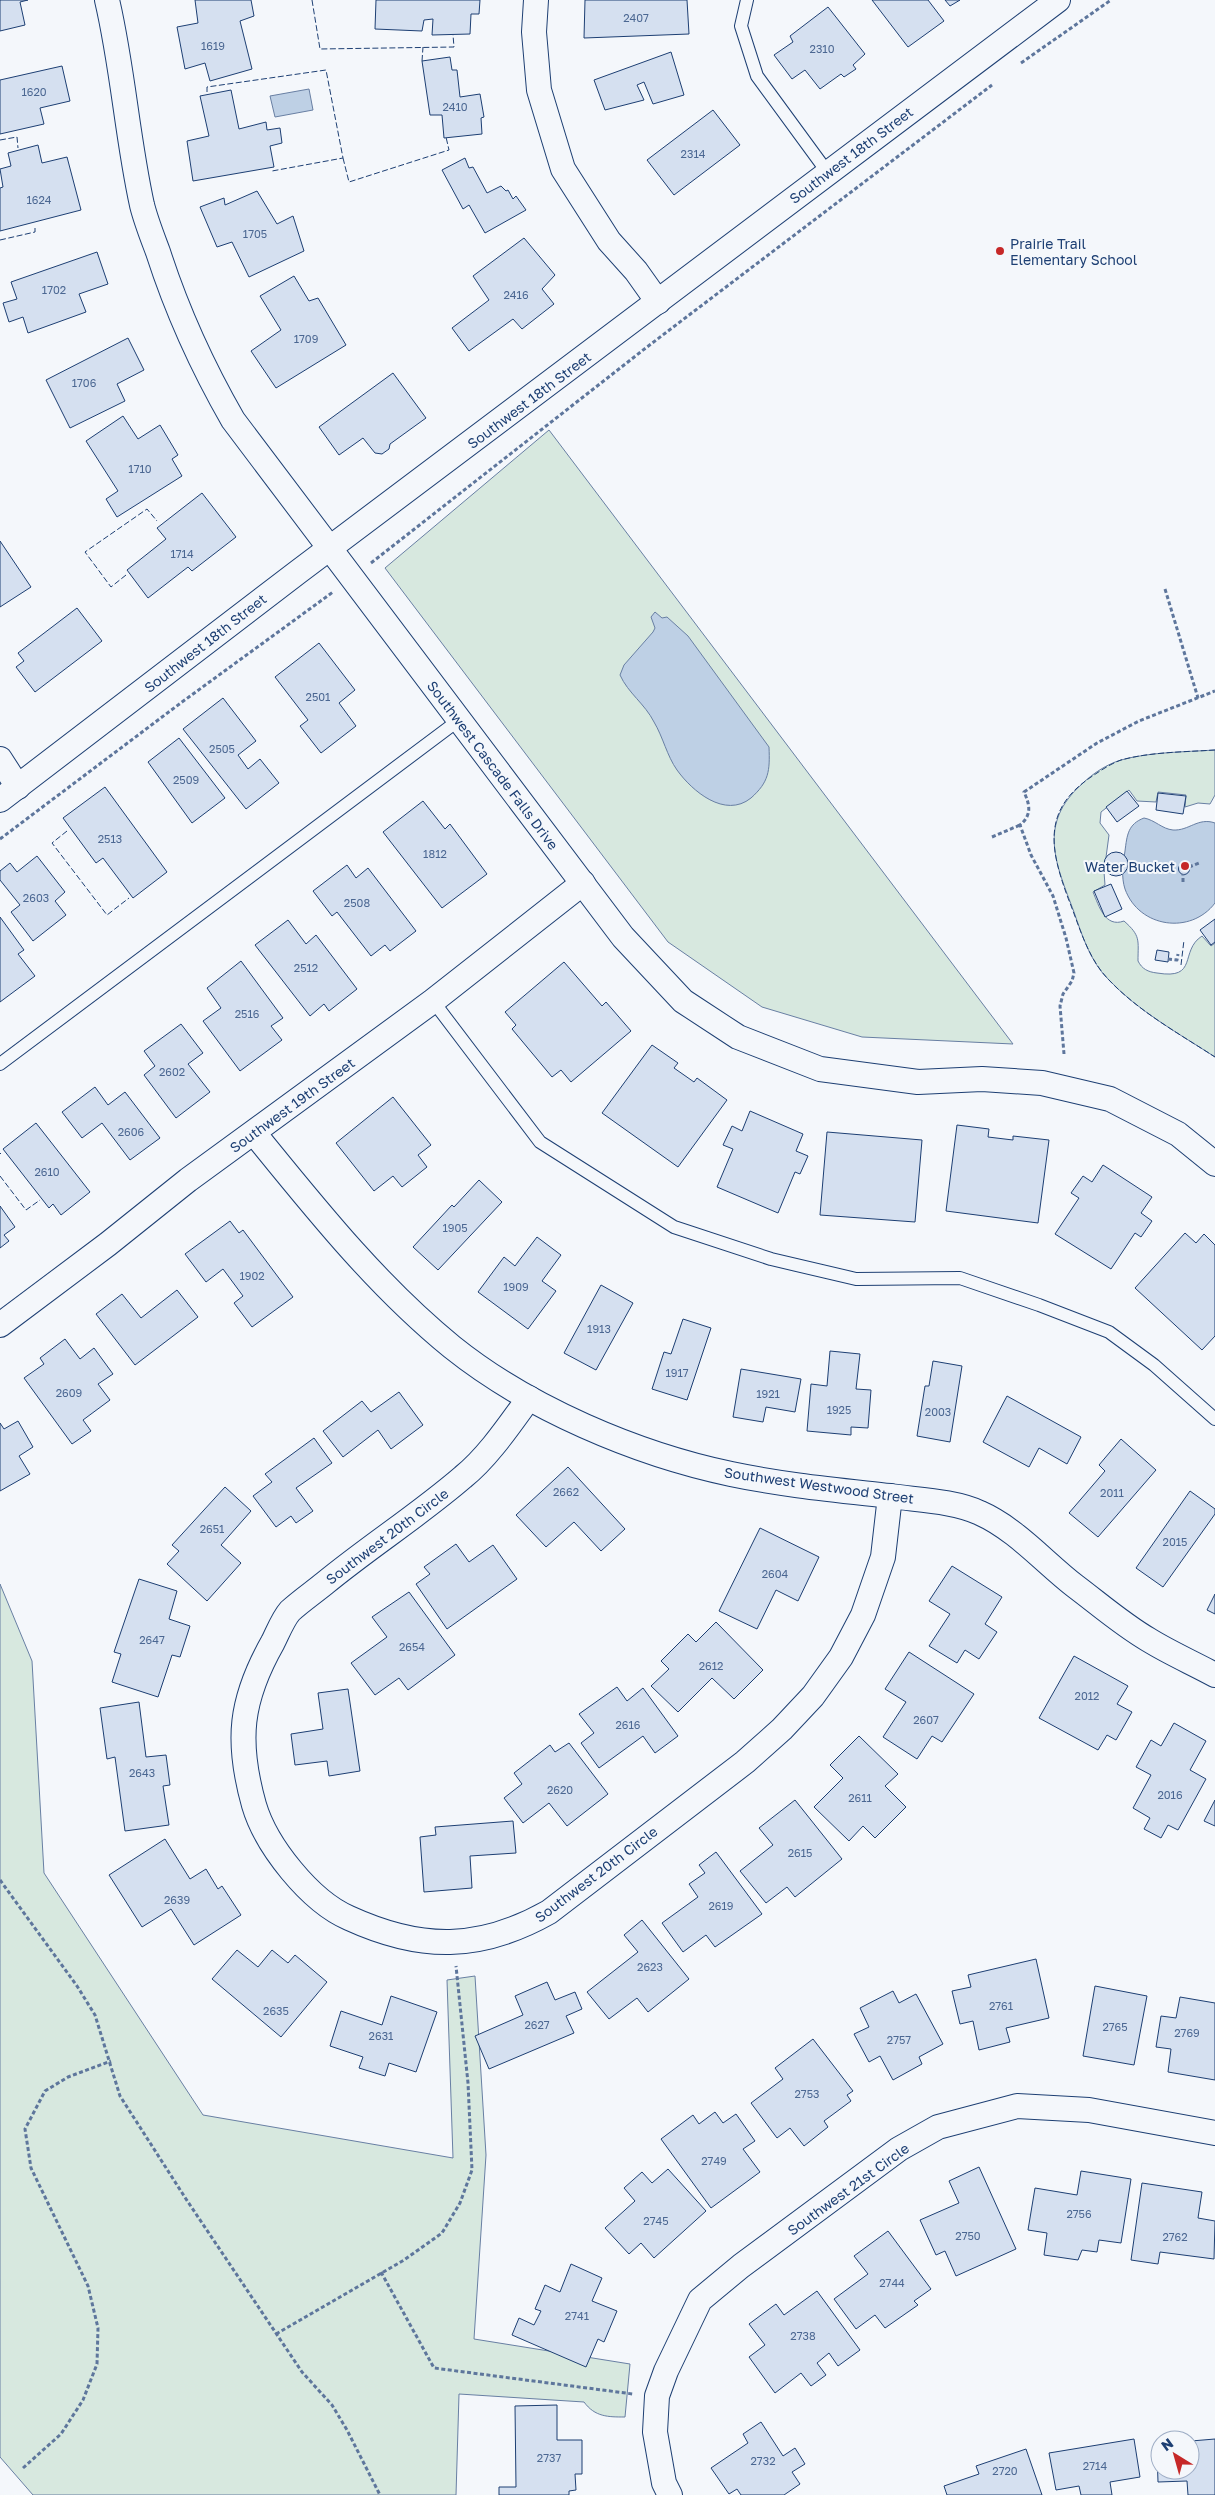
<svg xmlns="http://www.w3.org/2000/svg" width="1215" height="2495" font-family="'Golos Text',sans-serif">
<rect width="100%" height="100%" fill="#f4f7fb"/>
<!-- green -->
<g fill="#d7e8df" stroke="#687fa3">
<path d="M549 430 1013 1044 862 1037 762 1007 668 942 385 568Z"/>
<path d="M1215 750V795L1210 804 1198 803 1185 807 1186 795 1158 792 1156 802 1137 801 1129 790 1101 812 1100 823 1109 835 1104 872 1105 885 1093 892C1099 906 1105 928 1124 921 1141 936 1138 940 1138 961 1142 969 1148 972 1157 973 1199 980 1179 951 1202 936L1211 946 1215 943V1057C1178 1033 1138 1011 1108 979 1090 961 1082 935 1074 912 1056 864 1037 824 1082 784 1092 774 1107 764 1121 760 1150 752 1184 752 1215 750Z"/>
<path d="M0 1584 32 1661 44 1873 203 2115 453 2158 447 1980 475 1976 486 2155 474 2339 630 2364 625 2417C608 2417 595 2417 584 2402L459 2394 456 2495H33L0 2457Z"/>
</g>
<!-- water -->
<g fill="#bed0e5" stroke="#687fa3">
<path d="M309 89 313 110 275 117 270 96Z"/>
<path d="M655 612 662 618 667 617 688 636 769 747C770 771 769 782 751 798 725 819 692 791 677 770 667 756 663 737 654 722 645 704 628 693 620 675L624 665 653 632 655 628 651 617Z"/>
<path d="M1144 818C1155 820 1162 829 1173 830 1189 831 1198 817 1215 823V903C1191 935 1139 928 1125 889 1121 877 1123 864 1125 851 1127 835 1128 824 1144 818Z"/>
</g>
<!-- building -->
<g fill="#d5e0f0" stroke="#1d3f73">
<path d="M0 0H28L20 2 25 25 0 31Z"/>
<path d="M195 0H251L254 16 240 21 252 69 210 81 205 63 185 69 177 27 198 23Z"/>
<path d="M376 0H480L479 14H471L470 34 432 35 433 19 424 20 422 31 375 29Z"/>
<path d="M585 0H687L689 34 584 38Z"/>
<path d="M872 0H928L944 21 908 47Z"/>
<path d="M945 0H960L950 6Z"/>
<path d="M828 7 865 54 853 65 856 69 844 77 841 74 820 89 805 70 792 79 774 55 793 42 790 36Z"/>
<path d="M671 52 684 95 653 104 644 82 637 85 644 100 605 110 594 80Z"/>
<path d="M450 57 452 70H457L460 97 480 94 484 117 481 118 482 134 444 138 442 115H430L422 61Z"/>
<path d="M62 66 70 101 40 108 44 124 0 134V80Z"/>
<path d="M231 90 239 129 266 122 267 130 280 128 282 143 270 146 274 167 193 181 187 141 209 136 200 96Z"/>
<path d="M713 110 740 145 674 195 647 160Z"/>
<path d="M38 145 42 163 67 157 81 210 0 231V188L3 187 0 169 11 166 8 153Z"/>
<path d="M465 158 469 168 473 167 487 193 501 186 506 191 508 190 513 199 516 196 526 210 485 233 469 205 463 209 442 170Z"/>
<path d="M257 191 277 224 293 216 304 251 249 277 232 242 217 247 200 207 224 198 225 205Z"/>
<path d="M524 238 555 275 542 289 554 304 522 329 513 319 469 351 452 328 489 300 473 276Z"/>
<path d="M97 252 108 284 79 294 86 312 28 333 23 317 9 322 3 303 17 299 11 282Z"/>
<path d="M294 276 309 301 318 298 346 345 276 388 251 351 281 330 260 296Z"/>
<path d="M128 338 144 370 117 384 125 401 70 428 46 380Z"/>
<path d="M393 373 426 418 390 444 389 449 382 454 375 453 363 438 339 455 319 427Z"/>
<path d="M123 416 138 439 160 425 178 455 172 459 182 476 117 517 106 499 118 491 86 441Z"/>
<path d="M202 493 236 537 192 571 188 567 148 598 127 570 166 539 157 528Z"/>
<path d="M0 541 31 587 0 607Z"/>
<path d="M77 608 102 641 35 692 16 667 24 661 18 653Z"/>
<path d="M319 643 355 690 339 703 356 726 321 753 300 726 308 720 275 677Z"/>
<path d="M223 698 256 741 238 755 248 769 260 759 279 783 246 809 183 729Z"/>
<path d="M179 738 225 798 192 823 148 762Z"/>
<path d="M105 787 167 872 133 898 103 858 96 863 63 818Z"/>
<path d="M1127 791 1139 806 1117 822 1106 807Z"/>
<path d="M1158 793 1186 796 1183 814 1156 810Z"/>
<path d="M423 801 445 829 450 824 487 874 442 908 383 832Z"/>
<circle cx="1116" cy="864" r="12"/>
<path d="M37 856 65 892 55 901 66 915 33 941 11 912 20 905 0 880V871L10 863 17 872Z"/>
<circle cx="1184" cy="869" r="5.5"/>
<path d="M347 865 356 878 368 868 416 931 390 951 385 945 371 956 337 912 332 916 313 891Z"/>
<path d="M1111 884 1122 909 1105 917 1094 891Z"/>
<path d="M0 917 24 950 18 954 35 976 0 1002Z"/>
<path d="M1215 919V942L1211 945 1200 930Z"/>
<path d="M288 920 306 944 316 935 357 989 329 1011 324 1004 310 1016 255 945Z"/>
<path d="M1157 950 1169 952 1168 962 1155 960Z"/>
<path d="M241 961 283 1018 271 1026 282 1040 240 1071 203 1021 221 1008 207 988Z"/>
<path d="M564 962 602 1006 606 1002 631 1031 571 1082 561 1070 552 1077 512 1029 516 1025 505 1012Z"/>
<path d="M181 1024 203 1053 188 1064 210 1092 176 1118 144 1075 155 1066 144 1051Z"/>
<path d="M652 1045 678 1063 674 1068 694 1082 697 1078 727 1100 678 1167 602 1113Z"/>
<path d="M95 1087 108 1105 125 1092 160 1138 130 1160 102 1123 82 1138 62 1112Z"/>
<path d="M393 1097 431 1145 418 1155 427 1167 402 1187 393 1176 374 1191 336 1143Z"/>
<path d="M750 1111 803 1134 796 1151 808 1156 800 1174 795 1172 778 1213 717 1187 733 1149 723 1145 732 1126 742 1131Z"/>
<path d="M36 1123 90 1192 61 1215 53 1204 49 1208 3 1149Z"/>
<path d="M957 1125 989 1129 988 1137 1013 1140V1136L1049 1140 1038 1223 946 1211Z"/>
<path d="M827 1132 922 1140 915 1222 820 1215Z"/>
<path d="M1103 1165 1152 1197 1141 1213 1152 1221 1141 1237 1135 1233 1111 1269 1055 1234 1079 1198 1071 1193 1083 1176 1092 1182Z"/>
<path d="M479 1180 502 1202 438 1270 413 1247 452 1205 454 1207Z"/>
<path d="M0 1206 15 1227 4 1235 9 1241 0 1248Z"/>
<path d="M230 1221 239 1233 243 1230 293 1297 252 1327 234 1303 243 1296 223 1269 206 1282 185 1254Z"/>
<path d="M1185 1233 1196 1243 1204 1234 1215 1245V1336L1202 1350 1135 1288Z"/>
<path d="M537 1237 561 1255 542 1281 556 1291 528 1329 478 1292 504 1257 515 1266Z"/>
<path d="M601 1285 633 1303 596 1370 564 1353Z"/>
<path d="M177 1290 198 1317 135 1365 96 1314 122 1294 141 1318Z"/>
<path d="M683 1319 711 1328 687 1400 652 1389 664 1352 671 1354Z"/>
<path d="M65 1339 80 1359 94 1348 113 1374 98 1384 110 1400 83 1420 91 1431 72 1444 24 1378 44 1364 40 1358Z"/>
<path d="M830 1351 860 1354 856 1389 871 1390 868 1428 851 1427V1435L807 1431 811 1384 827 1386Z"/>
<path d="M933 1361 962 1366 950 1442 917 1436 925 1386H929Z"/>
<path d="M741 1369 801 1379 795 1412 766 1407 763 1422 733 1417Z"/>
<path d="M399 1392 423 1425 391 1449 378 1430 343 1457 323 1431 362 1401 371 1412Z"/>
<path d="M1007 1396 1081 1437 1067 1464 1039 1448 1029 1467 983 1442Z"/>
<path d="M18 1421 33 1447 19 1456 30 1474 0 1491V1423L4 1429Z"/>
<path d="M314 1438 332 1463 296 1488 313 1511 296 1523 291 1516 276 1527 253 1496 272 1482 265 1474Z"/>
<path d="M1121 1439 1156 1470 1098 1537 1069 1513 1105 1471 1099 1465Z"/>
<path d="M568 1467 625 1529 601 1551 574 1522 546 1547 516 1515Z"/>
<path d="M225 1487 251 1511 221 1545 241 1563 207 1601 167 1564 179 1551 172 1545Z"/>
<path d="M1190 1491 1215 1509V1514L1163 1587 1136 1568Z"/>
<path d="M760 1528 819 1557 798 1601 776 1590 757 1629 719 1611Z"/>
<path d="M456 1544 469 1562 493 1545 517 1579 447 1629 416 1584 430 1574 424 1567Z"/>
<path d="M952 1566 1002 1597 985 1624 997 1632 979 1659 965 1650 957 1663 929 1646 950 1614 929 1601Z"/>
<path d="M139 1579 177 1591 169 1619 190 1626 180 1657 172 1655 158 1697 112 1682 121 1654 114 1652Z"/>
<path d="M409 1592 455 1655 408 1690 399 1678 375 1695 351 1663 387 1637 372 1617Z"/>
<path d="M1215 1594V1614L1207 1610Z"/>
<path d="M716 1622 763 1670 734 1699 712 1678 678 1712 651 1686 669 1669 661 1661 688 1634 696 1642Z"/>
<path d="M909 1652 974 1694 942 1742 932 1736 917 1759 883 1737 906 1702 885 1689Z"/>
<path d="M1074 1656 1128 1686 1117 1704 1132 1712 1116 1740 1107 1735 1098 1750 1039 1718Z"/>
<path d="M617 1687 627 1701 643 1688 678 1736 655 1753 643 1736 599 1768 581 1743 594 1733 579 1714Z"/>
<path d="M348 1689 360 1771 329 1776 327 1761 295 1765 291 1734 323 1729 318 1693Z"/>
<path d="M139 1702 146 1757 166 1755 170 1785 163 1786 169 1825 125 1831 115 1757 107 1759 100 1708Z"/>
<path d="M1174 1723 1206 1741 1190 1770 1206 1779 1178 1830 1168 1825 1161 1838 1144 1829 1150 1818 1133 1808 1151 1775 1136 1767 1151 1740 1161 1746Z"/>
<path d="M859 1736 898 1774 885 1786 906 1807 875 1838 863 1826 849 1841 814 1807 843 1778 830 1765Z"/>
<path d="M569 1743 608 1794 567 1826 549 1803 523 1823 504 1798 522 1784 514 1773 550 1745 555 1752Z"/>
<path d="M795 1800 842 1859 795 1897 787 1887 766 1903 740 1871 773 1845 759 1828Z"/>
<path d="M1215 1800V1826L1204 1821Z"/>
<path d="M513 1821 516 1853 470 1856 472 1888 424 1892 420 1837 436 1835 435 1827Z"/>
<path d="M165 1839 190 1879 206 1869 218 1889 222 1886 241 1915 194 1945 171 1909 142 1927 109 1875Z"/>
<path d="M716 1852 762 1914 715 1947 706 1935 683 1952 662 1923 698 1897 689 1884 705 1873 699 1865Z"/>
<path d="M642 1920 689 1979 648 2012 637 1998 609 2019 587 1992 638 1952 624 1935Z"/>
<path d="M237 1950 258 1967 272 1950 288 1963 295 1955 327 1982 281 2037 212 1979Z"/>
<path d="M1036 1959 1049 2018 1006 2028 1010 2042 979 2050 973 2021 960 2024 952 1991 971 1987 968 1975Z"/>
<path d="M547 1982 555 2000 575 1992 582 2009 566 2016 574 2033 489 2069 475 2036 523 2015 515 1996Z"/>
<path d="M1095 1986 1147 1996 1134 2065 1083 2056Z"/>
<path d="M893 1991 899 2003 916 1994 943 2044 919 2057 922 2064 893 2080 880 2056 869 2062 854 2034 869 2027 860 2008Z"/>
<path d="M391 1996 437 2012 416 2072 389 2063 385 2076 359 2068 363 2057 330 2046 341 2011 382 2025Z"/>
<path d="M1180 1997 1215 2003V2080L1168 2072 1171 2049 1156 2047 1161 2016 1176 2018Z"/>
<path d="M813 2039 853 2091 847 2095 851 2101 824 2121 828 2127 804 2146 790 2128 777 2138 751 2103 783 2079 775 2068Z"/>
<path d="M715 2112 723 2123 736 2114 755 2141 743 2149 760 2172 711 2208 661 2139 693 2115 699 2124Z"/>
<path d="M979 2167 1016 2249 956 2276 945 2251 936 2255 920 2220 959 2203 949 2181Z"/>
<path d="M668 2169 706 2211 654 2258 641 2243 629 2254 605 2228 635 2201 624 2188 642 2172 652 2183Z"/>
<path d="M1081 2171 1131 2179 1121 2243 1099 2240 1097 2252 1082 2250 1078 2260 1044 2255 1047 2233 1028 2230 1035 2188 1077 2195Z"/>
<path d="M1142 2183 1202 2192 1198 2218 1215 2221 1214 2259 1160 2252 1158 2264 1131 2260Z"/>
<path d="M888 2231 931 2289 914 2301 918 2305 885 2328 875 2315 856 2329 834 2299 868 2274 854 2256Z"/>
<path d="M571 2264 602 2278 592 2301 617 2311 604 2342 598 2339 586 2367 512 2335 519 2318 534 2325 541 2311 535 2309 545 2285 560 2292Z"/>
<path d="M817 2291 860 2350 838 2366 829 2353 817 2363 826 2375 811 2386 801 2373 775 2393 749 2357 765 2345 749 2324 776 2304 784 2315Z"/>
<path d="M557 2405V2440H582V2474H575L576 2490 569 2491V2495H499V2487H516L515 2406Z"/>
<path d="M761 2422 783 2456 795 2448 805 2464 792 2472 800 2484 784 2495H741L737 2489 729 2494 711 2468 748 2443 743 2434Z"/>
<path d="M1134 2439 1140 2477 1110 2482 1112 2495H1081L1079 2486 1056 2490 1049 2453Z"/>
<path d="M1215 2439V2495H1188L1187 2481 1158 2482 1157 2451H1160V2470H1190L1191 2441Z"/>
<path d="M1026 2449 1042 2495H947L944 2486 979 2474 976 2466Z"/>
</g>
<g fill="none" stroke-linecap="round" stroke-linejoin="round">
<defs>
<g id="lane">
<path d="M747 0 741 26 757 76 828 173"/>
<path d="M433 1001 540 1142 674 1227 771 1259 856 1279 960 1278 1039 1305 1109 1332 1154 1365 1215 1419"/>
<path d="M0 1064 459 720"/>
</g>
<g id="street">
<path d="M107 0C123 68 127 137 142 205 146 221 152 236 158 252 177 311 202 366 233 420L623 937 683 1001 738 1037 820 1069 918 1082 982 1079 1042 1083 1110 1099 1178 1134 1215 1164"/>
<path d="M536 0 534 32 539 90 563 169 609 241 636 271 658 302"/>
<path d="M0 759 18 787"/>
<path d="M0 800 298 572 1058 0"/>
<path d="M254 1133C315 1208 376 1285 452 1347 528 1408 636 1454 731 1474 783 1485 837 1490 890 1496 918 1500 955 1501 980 1513 1016 1529 1044 1562 1075 1586 1099 1604 1123 1625 1149 1640 1170 1653 1193 1663 1215 1675"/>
<path d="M0 1325 108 1244 188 1180 433 1001 583 883"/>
<path d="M529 1398C510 1424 488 1457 463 1477 419 1515 370 1546 325 1583 314 1592 301 1601 290 1611 283 1619 278 1632 273 1642 240 1700 236 1741 254 1805 266 1846 310 1901 349 1918 421 1951 480 1951 549 1912L745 1762 782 1729 813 1696 841 1657 863 1615 883 1557 890 1496"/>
<path d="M670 2495 664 2483 655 2432 657 2396 666 2371 700 2300 741 2266 899 2149 938 2127 1017 2106 1089 2110 1215 2133"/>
</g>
</defs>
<!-- lane casing -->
<use href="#lane" stroke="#1d3f73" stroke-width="14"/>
<!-- street casing -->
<use href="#street" stroke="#1d3f73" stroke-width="26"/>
<!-- path -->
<g stroke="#5e769c" stroke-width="3" stroke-dasharray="4 2.5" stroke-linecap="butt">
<path d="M1021 63 1111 0"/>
<path d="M371 563 647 347 992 85"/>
<path d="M1165 589 1198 698"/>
<path d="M992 837 1020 825"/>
<path d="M0 839 182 702 333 592"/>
<path d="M1189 867 1199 863"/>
<path d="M1183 882V874"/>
<path d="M1168 959 1177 960 1178 954"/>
<path d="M1064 1054 1060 1006 1063 994 1072 981 1074 973 1066 938 1053 896 1031 855 1020 825C1032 815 1030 805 1024 792L1097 743 1139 721 1215 691"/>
<path d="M0 1880 77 1986 95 2015 120 2096 186 2199 302 2372 332 2405 347 2430 380 2495"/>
<path d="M381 2272 434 2368 633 2394"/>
<path d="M276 2334 404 2260 442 2233 460 2203 472 2170 468 2083 456 1966"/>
<path d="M23 2468 61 2434 83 2400 97 2364 98 2328 88 2286 31 2168 25 2129 45 2091 68 2077 111 2061"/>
</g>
<!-- lane -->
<use href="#lane" stroke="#f4f7fb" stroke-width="12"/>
<!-- street -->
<use href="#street" stroke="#f4f7fb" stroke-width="24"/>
<!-- fence -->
<g stroke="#1d3f73" stroke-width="1" stroke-dasharray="6 2.5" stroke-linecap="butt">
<path d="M312 0 320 49 454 47 453 35"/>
<path d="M422 61 423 47"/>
<path d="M207 92V87L326 70 343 158 272 171"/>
<path d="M0 140 17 137 18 148"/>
<path d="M343 158 349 182 449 150 446 137"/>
<path d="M0 240 35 232V228"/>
<path d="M126 575 111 587 85 552 147 509 157 521"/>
<path d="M1215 750C1184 752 1150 752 1121 760 1110 764 1100 771 1091 777 1042 810 1050 849 1068 898 1079 925 1087 957 1108 979 1138 1011 1178 1033 1215 1057"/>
<path d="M67 831 52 843 107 915 129 898"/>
<path d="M1181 965 1184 940"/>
<path d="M0 1154 1 1153"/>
<path d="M0 1176 26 1210 40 1200"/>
</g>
</g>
<!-- markers -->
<g fill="#c62828" stroke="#f4f7fb" stroke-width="2">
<circle cx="1000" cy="251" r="5"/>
<circle cx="1185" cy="866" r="5"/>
</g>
<g text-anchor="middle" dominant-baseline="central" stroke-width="4" stroke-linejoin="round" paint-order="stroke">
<!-- number labels -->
<g font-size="11" fill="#4b6792">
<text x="636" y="17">2407</text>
<text x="213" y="45">1619</text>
<text x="822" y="48">2310</text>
<text x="34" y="91">1620</text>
<text x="455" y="106">2410</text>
<text x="693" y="153">2314</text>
<text x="39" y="199">1624</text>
<text x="255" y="233">1705</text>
<text x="54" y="289">1702</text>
<text x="516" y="294">2416</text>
<text x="306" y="338">1709</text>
<text x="84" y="382">1706</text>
<text x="140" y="468">1710</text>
<text x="182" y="553">1714</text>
<text x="318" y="696">2501</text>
<text x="222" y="748">2505</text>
<text x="186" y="779">2509</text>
<text x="110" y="838">2513</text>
<text x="435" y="853">1812</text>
<text x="36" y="897">2603</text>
<text x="357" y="902">2508</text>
<text x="306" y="967">2512</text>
<text x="247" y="1013">2516</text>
<text x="172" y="1071">2602</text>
<text x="131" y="1131">2606</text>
<text x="47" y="1171">2610</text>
<text x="455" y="1227">1905</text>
<text x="252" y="1275">1902</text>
<text x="516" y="1286">1909</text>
<text x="599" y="1328">1913</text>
<text x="677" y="1372">1917</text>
<text x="69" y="1392">2609</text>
<text x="768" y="1393">1921</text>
<text x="839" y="1409">1925</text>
<text x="938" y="1411">2003</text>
<text x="566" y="1491">2662</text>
<text x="1112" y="1492">2011</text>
<text x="212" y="1528">2651</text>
<text x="1175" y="1541">2015</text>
<text x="775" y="1573">2604</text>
<text x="152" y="1639">2647</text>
<text x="412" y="1646">2654</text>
<text x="711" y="1665">2612</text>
<text x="1087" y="1695">2012</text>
<text x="926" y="1719">2607</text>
<text x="628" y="1724">2616</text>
<text x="142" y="1772">2643</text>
<text x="560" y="1789">2620</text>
<text x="1170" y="1794">2016</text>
<text x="860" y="1797">2611</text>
<text x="800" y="1852">2615</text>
<text x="177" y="1899">2639</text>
<text x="721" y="1905">2619</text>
<text x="650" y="1966">2623</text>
<text x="1001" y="2005">2761</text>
<text x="276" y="2010">2635</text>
<text x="537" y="2024">2627</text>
<text x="1115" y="2026">2765</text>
<text x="1187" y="2032">2769</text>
<text x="381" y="2035">2631</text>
<text x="899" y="2039">2757</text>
<text x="807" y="2093">2753</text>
<text x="714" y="2160">2749</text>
<text x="1079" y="2213">2756</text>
<text x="656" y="2220">2745</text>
<text x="968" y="2235">2750</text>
<text x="1175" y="2236">2762</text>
<text x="892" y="2282">2744</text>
<text x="577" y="2315">2741</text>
<text x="803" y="2335">2738</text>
<text x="549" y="2457">2737</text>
<text x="763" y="2460">2732</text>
<text x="1095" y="2465">2714</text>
<text x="1005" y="2470">2720</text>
</g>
<!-- street labels -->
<g font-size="14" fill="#1d3f73" stroke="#f4f7fb">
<text transform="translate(851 155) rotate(-37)">Southwest 18th Street</text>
<text transform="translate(529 400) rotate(-37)">Southwest 18th Street</text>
<text transform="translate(205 643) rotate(-38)">Southwest 18th Street</text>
<text transform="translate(493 765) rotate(53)">Southwest Cascade Falls Drive</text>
<text transform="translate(292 1105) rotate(-36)">Southwest 19th Street</text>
<text transform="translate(819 1485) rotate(8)">Southwest Westwood Street</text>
<text transform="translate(387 1536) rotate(-37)">Southwest 20th Circle</text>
<text transform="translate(596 1874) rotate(-37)">Southwest 20th Circle</text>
<text transform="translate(848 2189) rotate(-36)">Southwest 21st Circle</text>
</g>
<!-- poi labels -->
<g font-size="14" fill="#1d3f73" stroke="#f4f7fb" text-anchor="start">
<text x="1010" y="243">Prairie Trail<tspan x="1010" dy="16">Elementary School</tspan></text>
<text x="1175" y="866" text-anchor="end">Water Bucket</text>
</g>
</g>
<!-- north arrow -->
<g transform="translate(1175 2455) rotate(323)"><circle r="24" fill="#f4f7fb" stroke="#9eadc5"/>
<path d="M0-4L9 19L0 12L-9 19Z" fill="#c62828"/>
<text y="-8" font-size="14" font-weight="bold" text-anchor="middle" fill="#1d3f73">N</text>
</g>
</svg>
